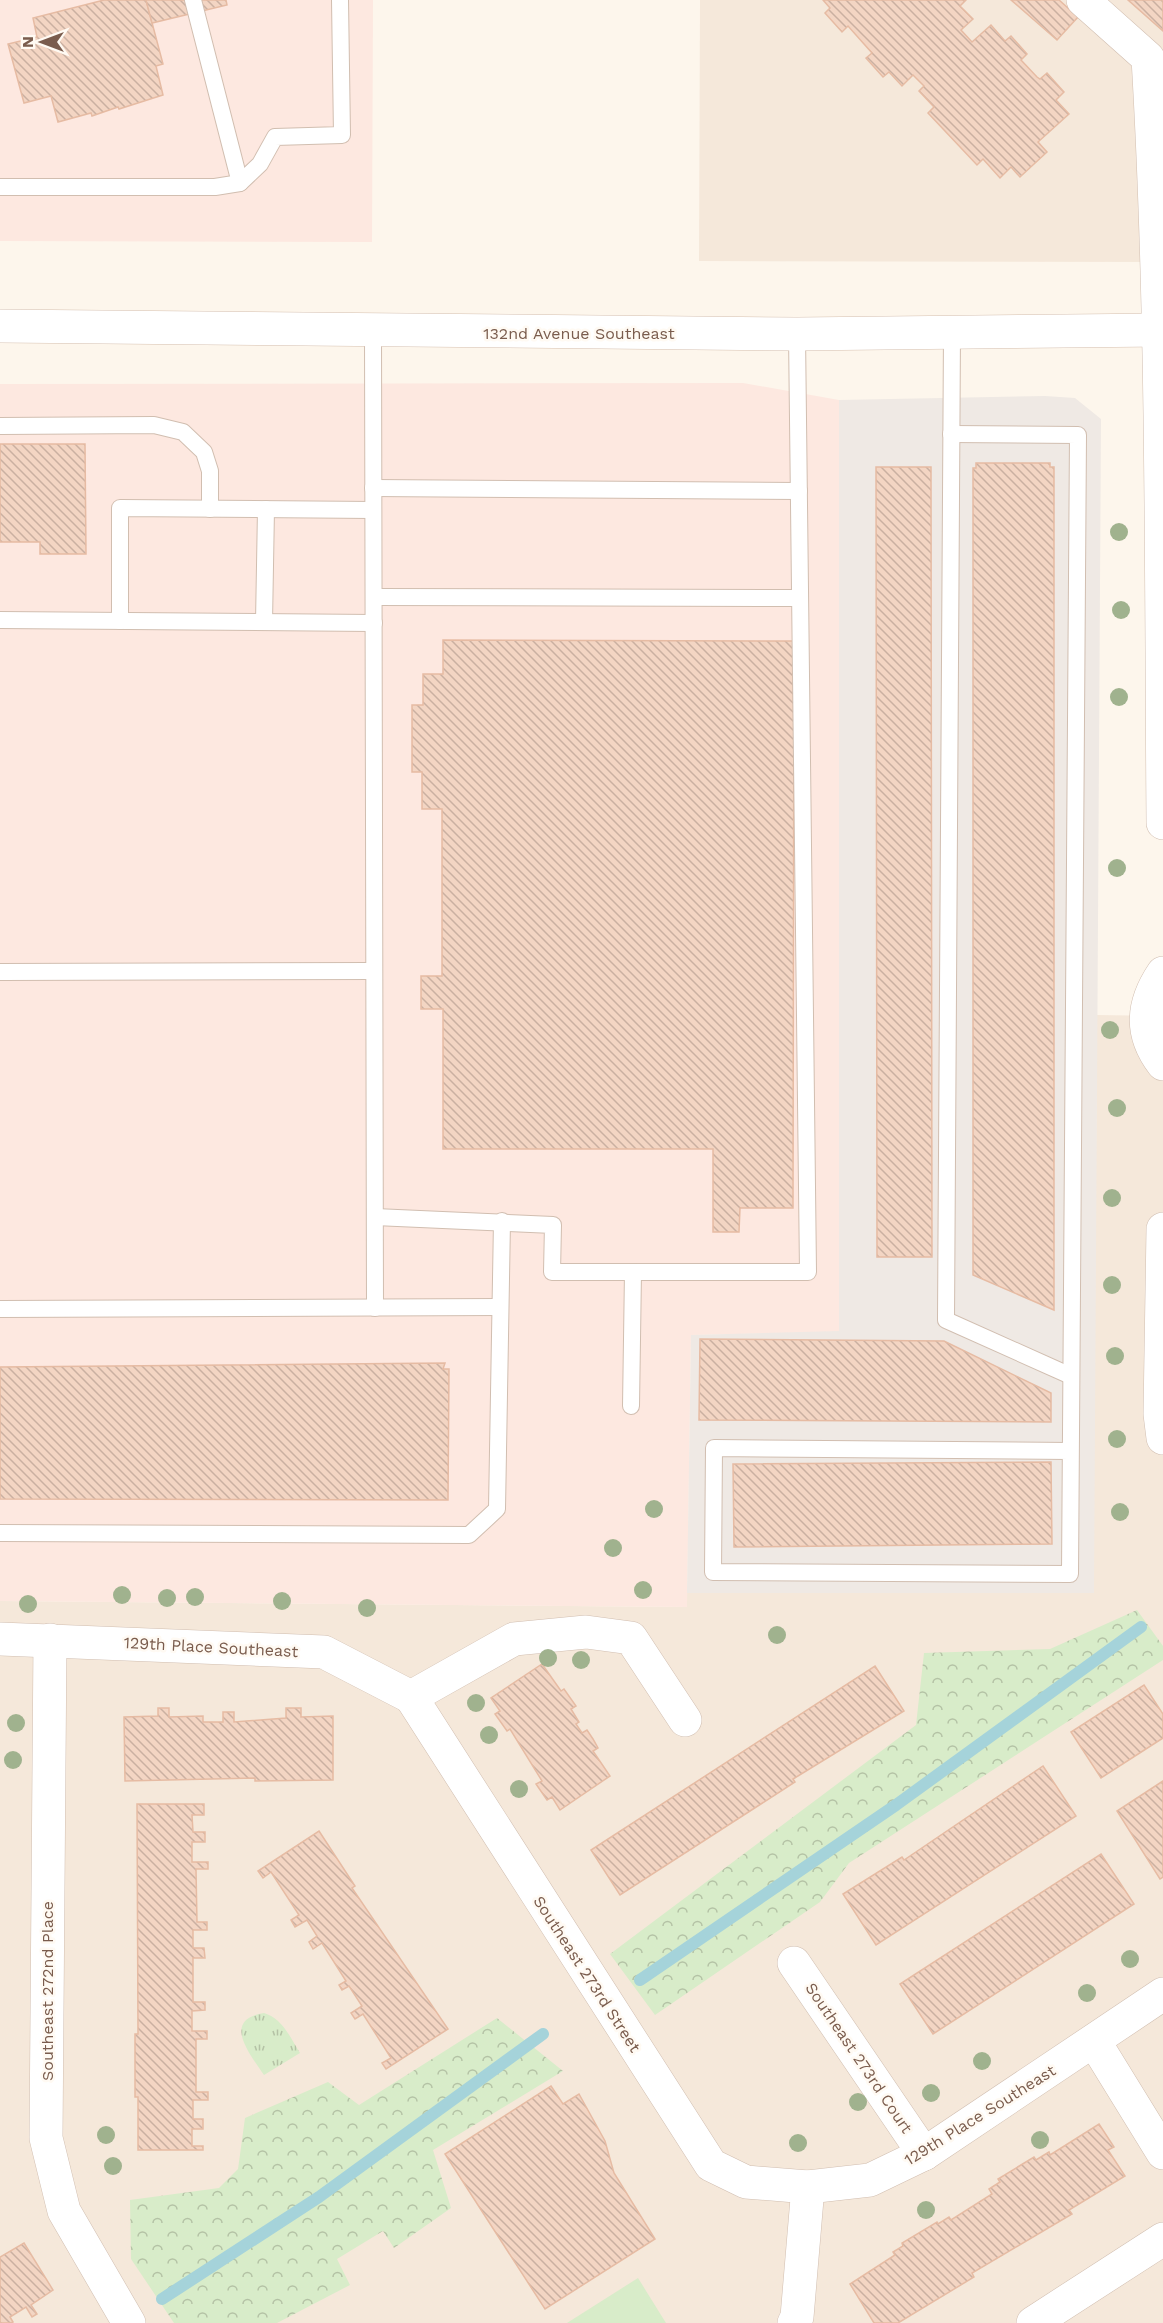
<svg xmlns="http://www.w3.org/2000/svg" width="1163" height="2323" font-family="'Work Sans',sans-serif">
<defs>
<pattern id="forest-crowns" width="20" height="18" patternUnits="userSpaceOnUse" patternTransform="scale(1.5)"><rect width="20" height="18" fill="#d8ecc9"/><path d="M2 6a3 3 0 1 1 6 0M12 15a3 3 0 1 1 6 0" fill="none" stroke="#b4c2a5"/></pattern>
<pattern id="park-tufts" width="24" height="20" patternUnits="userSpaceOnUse" patternTransform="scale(1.5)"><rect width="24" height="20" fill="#d8ecc9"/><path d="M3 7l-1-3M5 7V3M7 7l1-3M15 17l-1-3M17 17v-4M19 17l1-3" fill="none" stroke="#b4c2a5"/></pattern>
<pattern id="building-back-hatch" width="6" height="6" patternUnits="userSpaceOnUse" patternTransform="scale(1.5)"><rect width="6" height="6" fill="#f3d5c3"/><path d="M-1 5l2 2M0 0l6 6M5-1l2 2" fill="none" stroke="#cab0a1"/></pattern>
</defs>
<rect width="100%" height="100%" fill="#fdf6ec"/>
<!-- residential -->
<g fill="#f5e8da">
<path d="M700 0H1163V262L699 261Z"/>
<path d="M1097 1015 1163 1016V2323H0V1601L686 1607 687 1593 1093 1592Z"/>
</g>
<!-- commercial -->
<g fill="#fde8e0">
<path d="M0 0H373L372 242 0 241Z"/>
<path d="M743 383 839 400V1332L691 1335 687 1607 0 1601V384Z"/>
</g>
<!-- industrial -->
<path fill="#efe9e4" d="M1045 396 1075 398 1101 419 1094 1593H687L691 1335 839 1331V400Z"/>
<!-- forest -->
<g fill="url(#forest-crowns)">
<path d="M1137 1610 1163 1646V1660L849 1863 820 1902 655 2015 610 1954 916 1725 924 1653 1050 1649Z"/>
<path d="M497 2018 563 2071 433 2150 451 2208 394 2248 383 2231 337 2259 350 2285 277 2323H174L131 2259 130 2200 219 2188 238 2169 245 2118 328 2082 359 2105Z"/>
</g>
<!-- park -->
<path fill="url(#park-tufts)" d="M264 2013C282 2018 290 2037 300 2053L264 2075C250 2054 221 2020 264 2013Z"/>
<!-- garden -->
<path fill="#d8ecc9" d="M638 2278 666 2323H567Z"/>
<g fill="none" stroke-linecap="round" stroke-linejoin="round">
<!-- stream -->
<g stroke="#a5d3da" stroke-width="12">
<path d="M640 1980 896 1805 1141 1627"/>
<path d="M162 2299 319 2197 543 2034"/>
</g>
</g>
<!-- building -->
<g fill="url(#building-back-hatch)" stroke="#e6bba3" stroke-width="1.5">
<path d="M104 0H146L163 64 156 66 163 95 119 109 118 107 92 116 91 113 58 122 51 96 24 103 8 44 37 37 33 18Z"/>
<path d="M146 0H226L227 5 152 23Z"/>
<path d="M823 0H966L960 6 973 19 961 30 972 42 991 25 1005 41 1011 36 1027 54 1021 60 1037 77 1040 79 1047 73 1064 92 1056 100 1069 114 1038 142 1047 152 1020 177 1011 167 1000 178 983 159 977 165 928 113 934 107 919 91 924 86 913 75 902 86 889 72 883 77 866 58 872 53 848 26 842 32 825 13 830 8Z"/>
<path d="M1011 0H1059L1078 17 1057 40Z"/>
<path d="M1128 0H1163V31Z"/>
<path d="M0 444H85L86 554H40V542H0Z"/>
<path d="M976 463H1050V467H1054V1310L973 1275V468H976Z"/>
<path d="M876 467H931L932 1257H877Z"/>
<path d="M443 640 794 641 793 1208H740L739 1232H713V1149H443V1009H421V976H442V809H422V772H412V705H423V674H443Z"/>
<path d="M700 1339 944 1341 1051 1393V1422L699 1420Z"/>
<path d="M445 1363 443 1369H449L448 1500 0 1499V1367Z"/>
<path d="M1051 1462 1052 1544 734 1547 733 1464Z"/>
<path d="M542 1664 561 1691 564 1689 576 1706 571 1709 579 1722 576 1724 582 1733 587 1730 593 1739 598 1748 593 1751 610 1776 560 1810 552 1797 547 1800 536 1784 542 1781 510 1729 507 1731 495 1714 500 1711 491 1698Z"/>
<path d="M875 1666 904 1711 793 1779 795 1782 620 1895 591 1850Z"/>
<path d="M1144 1685 1163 1714V1738L1101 1778 1071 1732Z"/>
<path d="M158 1708H169V1717L203 1716V1722H223V1712H234V1722L286 1718V1708H301V1717L333 1716V1780L255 1781V1778L125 1781 124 1717 158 1716Z"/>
<path d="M1043 1766 1076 1816 876 1945 843 1894 902 1857 904 1860Z"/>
<path d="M1163 1781V1877L1160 1879 1117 1811Z"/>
<path d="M137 1804H204V1815H192L193 1832H205V1842H192V1862H208V1869H196L197 1922H207V1930H193V1948H204L205 1958H193V2002H205V2010L192 2011V2031H207V2039H196V2092H208V2100H193V2119H203V2129H192V2146H203V2150H138V2097H135V2034H138Z"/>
<path d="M319 1831 355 1886 352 1888 448 2029 386 2069 382 2063 391 2058 363 2014 355 2019 351 2013 362 2006 349 1986 342 1990 339 1985 346 1981 322 1943 313 1949 309 1942 317 1936 307 1920 295 1927 291 1920 299 1915 271 1872 263 1878 258 1871Z"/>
<path d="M1101 1854 1134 1904 933 2034 900 1984Z"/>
<path d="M551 2086 563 2104 579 2094 605 2141 614 2173 655 2239 545 2309 445 2154Z"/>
<path d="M1099 2124 1114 2147 1108 2150 1125 2176 1069 2210 1072 2214 972 2273 974 2277 898 2323H874L850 2284 895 2255 893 2252 903 2246 902 2243 937 2222 938 2224 949 2217 951 2220 992 2194 989 2189 1000 2182 998 2179 1034 2157 1036 2160 1049 2152 1050 2155Z"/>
<path d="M24 2243 53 2290 31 2305 37 2314 32 2317 26 2307 10 2317 13 2322 11 2323H0V2257Z"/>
</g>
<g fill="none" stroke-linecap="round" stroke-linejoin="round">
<defs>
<g id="service">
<path d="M193 0 240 183"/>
<path d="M0 187H215L240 183 260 164 275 137 342 135 340 0"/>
<path d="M373 331 375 1308"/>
<path d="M952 332 946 1320 1071 1376"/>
<path d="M0 426 154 425 183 432 204 452 210 471V509"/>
<path d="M951 434 1078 435 1070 1574 713 1572 714 1448 1070 1451"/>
<path d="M373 488 799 491"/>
<path d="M374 597 800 598"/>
<path d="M0 620 374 623"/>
<path d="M120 621V508L373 510"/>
<path d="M264 622 266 509"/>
<path d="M0 972 374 971"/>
<path d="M375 1217 553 1225 552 1272H808L797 334"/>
<path d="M0 1309 500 1307"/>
<path d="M631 1406 633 1272"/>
<path d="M0 1533 469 1535 497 1509 502 1221"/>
</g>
<g id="minor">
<path d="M1083 0 1148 58C1163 312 1161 568 1163 823"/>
<path d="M1163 973C1142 1004 1140 1034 1163 1064"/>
<path d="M1163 1229 1160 1414 1163 1438"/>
<path d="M0 1639 324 1652 411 1697"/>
<path d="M50 1640 46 2138 64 2211 129 2323"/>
<path d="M411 1697 711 2165 746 2182 808 2187"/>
<path d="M411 1697 514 1639 586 1632 631 1638 685 1720"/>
<path d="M794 1963 924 2154"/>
<path d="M1094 2041 1163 2153"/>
<path d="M794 2323 797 2317 808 2187 870 2180 924 2154 1163 1994"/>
<path d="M1033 2323 1163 2239"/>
</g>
<path id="secondary" d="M0 326 797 334 1163 330"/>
</defs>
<!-- service casing -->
<use href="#service" stroke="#d1beb0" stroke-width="18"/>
<!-- minor casing -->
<use href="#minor" stroke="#d1beb0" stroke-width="34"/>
<!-- secondary casing -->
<use href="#secondary" stroke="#d6c0b0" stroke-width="34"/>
<!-- service -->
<use href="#service" stroke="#fff" stroke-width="16"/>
<!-- minor -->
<use href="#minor" stroke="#fff" stroke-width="33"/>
<!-- secondary -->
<use href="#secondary" stroke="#fff" stroke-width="33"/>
</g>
<!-- trees -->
<g fill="#a0b28e">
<circle cx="1119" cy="532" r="9"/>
<circle cx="1121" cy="610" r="9"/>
<circle cx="1119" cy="697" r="9"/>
<circle cx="1117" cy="868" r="9"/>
<circle cx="1110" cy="1030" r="9"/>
<circle cx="1117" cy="1108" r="9"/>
<circle cx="1112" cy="1198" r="9"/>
<circle cx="1112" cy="1285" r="9"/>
<circle cx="1115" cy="1356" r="9"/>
<circle cx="1117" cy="1439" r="9"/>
<circle cx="654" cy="1509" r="9"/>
<circle cx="1120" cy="1512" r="9"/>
<circle cx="613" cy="1548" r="9"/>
<circle cx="643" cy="1590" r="9"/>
<circle cx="122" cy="1595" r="9"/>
<circle cx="195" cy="1597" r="9"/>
<circle cx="167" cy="1598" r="9"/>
<circle cx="282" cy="1601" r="9"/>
<circle cx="28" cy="1604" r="9"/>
<circle cx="367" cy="1608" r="9"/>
<circle cx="777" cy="1635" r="9"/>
<circle cx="548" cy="1658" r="9"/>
<circle cx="581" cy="1660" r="9"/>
<circle cx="476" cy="1703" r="9"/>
<circle cx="16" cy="1723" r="9"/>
<circle cx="489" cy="1735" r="9"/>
<circle cx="13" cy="1760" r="9"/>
<circle cx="519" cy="1789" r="9"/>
<circle cx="1130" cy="1959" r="9"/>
<circle cx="1087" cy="1993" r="9"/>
<circle cx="982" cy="2061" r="9"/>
<circle cx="931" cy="2093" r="9"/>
<circle cx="858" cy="2102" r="9"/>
<circle cx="106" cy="2135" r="9"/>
<circle cx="1040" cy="2140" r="9"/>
<circle cx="798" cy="2143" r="9"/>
<circle cx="113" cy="2166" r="9"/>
<circle cx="926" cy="2210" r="9"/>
</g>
<g text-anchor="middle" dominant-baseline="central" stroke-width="5" stroke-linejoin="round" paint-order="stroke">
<!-- street labels -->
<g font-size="16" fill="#7a5c4d" stroke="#fffaf3">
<text x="579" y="333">132nd Avenue Southeast</text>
<text transform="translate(211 1647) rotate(3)">129th Place Southeast</text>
<text transform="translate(587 1974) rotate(57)">Southeast 273rd Street</text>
<text transform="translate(47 1991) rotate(-90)">Southeast 272nd Place</text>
<text transform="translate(859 2058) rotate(56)">Southeast 273rd Court</text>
<text transform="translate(980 2115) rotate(-32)">129th Place Southeast</text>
</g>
</g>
<!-- north arrow -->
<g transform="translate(42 42) rotate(270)" stroke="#fffaf3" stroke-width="4.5" paint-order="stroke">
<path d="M0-4.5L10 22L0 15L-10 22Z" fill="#7a5c4d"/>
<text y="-9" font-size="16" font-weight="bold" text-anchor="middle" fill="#7a5c4d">N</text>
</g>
</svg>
